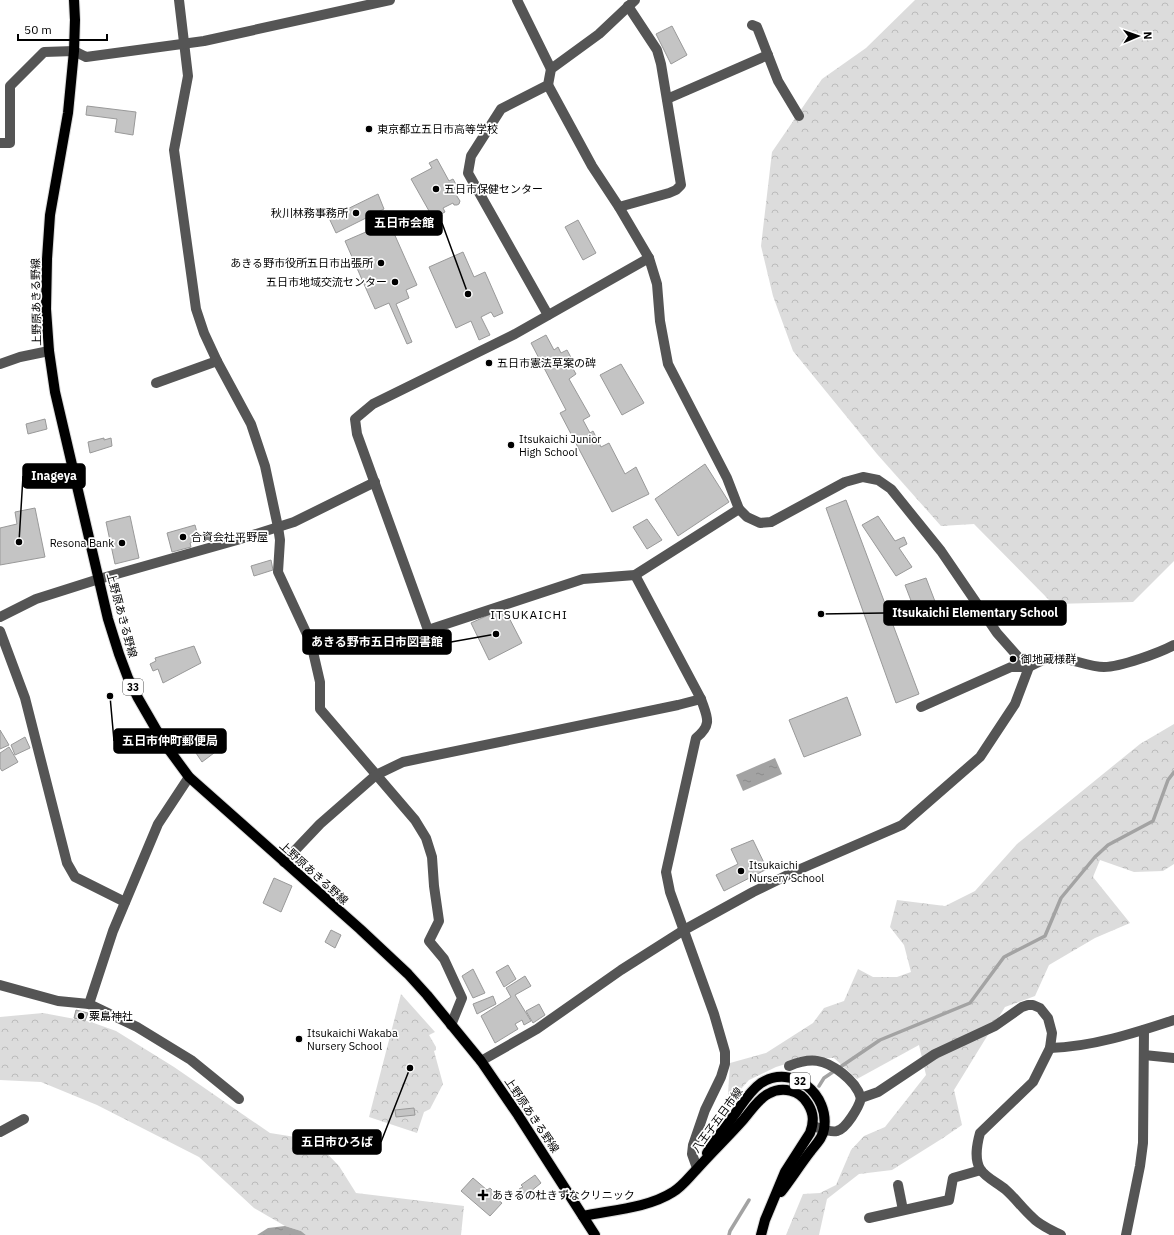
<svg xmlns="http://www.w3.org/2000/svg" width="1174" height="1235" font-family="'IBM Plex Sans','Noto Sans JP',sans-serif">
<defs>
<pattern id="forest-crowns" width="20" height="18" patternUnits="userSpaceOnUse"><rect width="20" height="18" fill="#dcdcdc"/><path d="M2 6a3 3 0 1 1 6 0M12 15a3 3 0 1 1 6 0" fill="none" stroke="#bbb"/></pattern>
<pattern id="water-ripples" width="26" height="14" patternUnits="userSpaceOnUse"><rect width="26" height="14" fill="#a3a3a3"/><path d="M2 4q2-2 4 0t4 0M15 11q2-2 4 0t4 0" fill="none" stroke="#8b8b8b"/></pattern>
</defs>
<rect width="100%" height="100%" fill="#fff"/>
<!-- forest -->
<g fill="url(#forest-crowns)">
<path d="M915 0H1174V561L1133 602 1053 604 974 524 941 526 877 454 793 351 773 296 761 246 772 152 822 79 866 48Z"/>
<path d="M1174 724V864L1163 871 1134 872 1100 860 1093 877 1130 923 1095 938 1049 965 1035 996 1005 1007 954 1090 962 1125 943 1138 892 1170 859 1174 827 1199 819 1235H786L803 1194 820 1193 836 1185 851 1150 864 1136 885 1127 926 1075 919 1045 857 1079 834 1058H805L776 1067 749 1080 733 1098 728 1094 730 1063 766 1053 813 1023 824 1008 844 1001 858 969 873 977H897L911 972 904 945 890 927 897 900 945 906 975 891 1017 844 1140 744Z"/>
<path d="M401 994 435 1032 429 1035 436 1047V1050L434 1051 443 1084 430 1109 424 1112 417 1133 369 1117Z"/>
<path d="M43 1013 91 1022 116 1031 174 1067 270 1133 314 1140 339 1166 356 1193 464 1206 461 1235H306L301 1231 285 1226 254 1208 199 1157 97 1105 41 1082 0 1080V1017Z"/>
</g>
<!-- water -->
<g fill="url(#water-ripples)">
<path d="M775 758 782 774 743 791 736 775Z"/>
<path d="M285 1226 301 1231 306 1235H257L268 1228Z"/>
</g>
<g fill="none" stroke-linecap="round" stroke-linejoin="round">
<!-- stream -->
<g stroke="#a3a3a3" stroke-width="3.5">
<path d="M819 1086 824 1078 880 1040 970 1003 1004 957 1045 936 1061 898 1095 857 1108 845 1153 821 1168 780 1174 772"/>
<path d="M729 1235 730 1231 749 1200"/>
</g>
</g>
<!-- building -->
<g fill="#c4c4c4" stroke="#999">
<path d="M672 26 687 55 671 64 656 34Z"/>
<path d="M87 106 136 112 133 135 115 132 117 119 86 115Z"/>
<path d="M437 159 449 181 453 179 458 188 453 190 460 201 459 204 457 205H454L453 203 443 208 445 212 433 218 411 179 432 168 429 163Z"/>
<path d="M378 194 384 209 336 233 329 218Z"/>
<path d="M578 220 596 253 583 260 565 227Z"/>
<path d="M389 222 417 285 406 290 409 298 396 304 412 342 407 344 389 303 375 309 345 241Z"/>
<path d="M463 252 474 277 485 272 503 313 494 317 491 312 481 317 490 335 479 340 471 321 456 328 429 267Z"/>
<path d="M546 335 554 350 558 347 561 353 567 350 575 365 572 367 576 374 569 379 590 416 583 420 590 433 593 431 601 447 609 443 625 474 636 467 649 494 612 512 560 413 566 410 531 343Z"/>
<path d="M621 364 644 403 622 415 600 375Z"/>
<path d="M45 419 47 429 28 434 26 424Z"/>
<path d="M104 438V440L111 438 112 446 90 453 88 442Z"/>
<path d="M705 464 729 502 678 536 655 499Z"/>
<path d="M846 500 919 694 896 703 826 508Z"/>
<path d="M35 508 45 557 0 565V528L17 524 15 512Z"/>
<path d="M130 516 139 558 115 564 106 522Z"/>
<path d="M878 516 895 541 904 537 907 544 899 548 912 567 896 576 862 525Z"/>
<path d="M647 519 662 540 647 549 633 527Z"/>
<path d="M195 525 199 540 190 543 191 547 172 552 167 533Z"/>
<path d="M271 560 273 570 254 576 251 566Z"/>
<path d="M926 578 941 617 920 624 905 585Z"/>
<path d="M504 608 522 643 489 660 471 623Z"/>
<path d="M194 646 201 663 163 683 158 669 153 671 150 664 156 661 155 658Z"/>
<path d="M847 697 861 735 804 757 789 720Z"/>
<path d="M0 730 9 745 0 749Z"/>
<path d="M208 736 218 750 202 762 192 747Z"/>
<path d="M25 737 30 748 15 755 11 745Z"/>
<path d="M9 747 18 762 2 771 0 768V753Z"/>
<path d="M753 840 767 869 724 891 716 875 738 864 731 849Z"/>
<path d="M274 878 292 886 281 912 263 903Z"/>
<path d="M331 930 341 935 335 948 325 942Z"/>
<path d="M508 965 516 979 504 987 496 972Z"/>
<path d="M473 969 485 993 473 998 462 976Z"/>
<path d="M525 976 531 986 515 995 531 1021 524 1025 522 1020 515 1024 518 1029 495 1043 481 1016 511 997 506 988Z"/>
<path d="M493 996 496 1004 477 1014 473 1004Z"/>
<path d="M539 1004 545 1015 533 1023 526 1011Z"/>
<path d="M76 1010 88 1013 85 1021 74 1018Z"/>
<path d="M414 1108 415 1115 396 1117 395 1110Z"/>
<path d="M535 1175 541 1183 525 1196 519 1189 523 1187 521 1185Z"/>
<path d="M473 1178 487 1190 490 1188 500 1198 498 1200 502 1203 490 1216 461 1191Z"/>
</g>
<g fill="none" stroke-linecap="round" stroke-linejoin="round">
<defs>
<g id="major">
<path d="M74 0 75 20 74 51 68 113 50 215 47 259 46 309 49 351 55 392 108 619 119 654 128 678 138 698 164 743 189 777 360 929 408 974 427 995 481 1061 518 1115 595 1235"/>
<path d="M707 1153C716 1138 727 1125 737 1111 744 1101 751 1090 761 1083 793 1063 830 1095 824 1129 823 1138 815 1145 810 1152 800 1165 791 1179 781 1192"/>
<path d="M583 1216C612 1210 648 1208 673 1192 683 1186 689 1177 697 1169 712 1152 728 1137 743 1120 750 1112 758 1099 768 1094 782 1086 800 1090 808 1104 814 1114 814 1122 810 1133L785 1172 765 1220 761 1235"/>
</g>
</defs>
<!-- major casing -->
<use href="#major" stroke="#dbdbdb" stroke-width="12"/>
<!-- minor -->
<g stroke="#555" stroke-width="10">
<path d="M179 0 188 76 174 150 196 309 204 333 217 361 251 424 265 466 278 527 280 540 278 572 311 643 320 682V709L415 820 426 838 432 857 434 886 439 921 429 941 444 959 462 998 451 1025"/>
<path d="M517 0 551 69"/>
<path d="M752 25 757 27 778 81 799 116"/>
<path d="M548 85 592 166 619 207 649 258 657 284 660 321 668 364 727 478 739 509 747 517 760 523 771 522 845 482 863 477 878 480 891 489 941 551 997 633 1020 659 1029 667"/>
<path d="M667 99 768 55"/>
<path d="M0 143H10V86L44 52 74 51 86 57 204 41 390 0"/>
<path d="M619 207 669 193 676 190 681 185 661 64 657 50 628 6"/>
<path d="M649 258 515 334 373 404 355 419 357 434 428 630 583 579 635 575 739 509"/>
<path d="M548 315 468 173 471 156 501 109 548 85 551 69 599 34 635 0"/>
<path d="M0 364 20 357 49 351"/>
<path d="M156 383 217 361"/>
<path d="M635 575 701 699C707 717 713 724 696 738L666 872 670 892 714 1014 725 1052V1064L721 1077 705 1110 693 1145 692 1154 697 1168"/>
<path d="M0 617 36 599 99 579 237 540 294 522 375 482"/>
<path d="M0 631 25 698 67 863 75 877 125 902"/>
<path d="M921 707 1011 667H1029"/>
<path d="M284 862 320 824 376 775 403 762 678 705 701 699"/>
<path d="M0 985 58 1001 89 1004 137 1027 191 1060 239 1099"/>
<path d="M89 1004 113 931 158 824 189 777"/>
<path d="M1050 1048C1091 1047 1135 1033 1174 1020"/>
<path d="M1144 1055 1174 1058"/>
<path d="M481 1061 537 1029 621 970 684 930 753 892 798 870 902 825 980 757 1015 704 1029 667C1036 663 1044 659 1052 658 1067 656 1087 667 1104 667 1120 667 1159 653 1174 645"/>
<path d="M789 1066C811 1057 824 1059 842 1073 851 1080 858 1088 861 1098"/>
<path d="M813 1126C820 1128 830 1133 837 1131 846 1129 859 1107 861 1098L878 1092 935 1054 995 1026 1022 1007 1028 1005H1033L1040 1008 1048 1018 1052 1033 1050 1048 1033 1082 980 1133C977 1144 974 1158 980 1169 986 1178 998 1183 1006 1190 1016 1199 1023 1209 1032 1217 1039 1225 1051 1230 1061 1235"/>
<path d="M0 1132 24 1119"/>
<path d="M898 1185 903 1210"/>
<path d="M869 1218 949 1200 953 1178 981 1170"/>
<path d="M1126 1235 1140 1166 1143 1143 1144 1030"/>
</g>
<!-- major -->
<use href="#major" stroke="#000" stroke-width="10"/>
</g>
<!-- markers -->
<g fill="#000" stroke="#fff" stroke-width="1.5">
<circle cx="369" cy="129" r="4"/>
<circle cx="436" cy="189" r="4"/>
<circle cx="356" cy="213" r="4"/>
<circle cx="381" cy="263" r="4"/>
<circle cx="395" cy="282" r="4"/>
<circle cx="489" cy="363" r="4"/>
<circle cx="511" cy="445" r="4"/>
<circle cx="183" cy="537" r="4"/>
<circle cx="122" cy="543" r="4"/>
<circle cx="1013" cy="659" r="4"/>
<circle cx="741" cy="871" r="4"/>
<circle cx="81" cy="1016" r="4"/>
<circle cx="299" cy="1039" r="4"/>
<path d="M481 1189h4v4h4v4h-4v4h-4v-4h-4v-4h4z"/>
</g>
<g text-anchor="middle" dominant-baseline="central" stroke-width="3.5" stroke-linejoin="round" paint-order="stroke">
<!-- shield labels -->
<g fill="#fff" stroke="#4c4c4c" stroke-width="1">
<rect x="123" y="679" width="20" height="16" rx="3"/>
<rect x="790" y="1073" width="20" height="16" rx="3"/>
</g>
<g font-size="10" font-weight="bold" fill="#000">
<text x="133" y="687">33</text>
<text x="800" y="1081">32</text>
</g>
<!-- poi labels -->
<g font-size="11" fill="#000" stroke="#fff" text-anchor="start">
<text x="377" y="129">東京都立五日市高等学校</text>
<text x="444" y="189">五日市保健センター</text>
<text x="348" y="213" text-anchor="end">秋川林務事務所</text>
<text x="373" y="263" text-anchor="end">あきる野市役所五日市出張所</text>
<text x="387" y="282" text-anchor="end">五日市地域交流センター</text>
<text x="497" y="363">五日市憲法草案の碑</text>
<text x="519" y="439">Itsukaichi Junior<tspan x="519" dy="13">High School</tspan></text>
<text x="191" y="537">合資会社平野屋</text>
<text x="114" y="543" text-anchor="end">Resona Bank</text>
<text x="1021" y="659">御地蔵様群</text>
<text x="749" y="865">Itsukaichi<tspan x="749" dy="13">Nursery School</tspan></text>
<text x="89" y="1016">粟島神社</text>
<text x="307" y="1033">Itsukaichi Wakaba<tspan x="307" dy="13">Nursery School</tspan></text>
<text x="492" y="1195">あきるの杜きずなクリニック</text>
</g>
<!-- street labels -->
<g font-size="11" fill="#000" stroke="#fff">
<text transform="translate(36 302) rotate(-91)">上野原あきる野線</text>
<text transform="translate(122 615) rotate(75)">上野原あきる野線</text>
<text transform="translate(314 873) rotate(42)">上野原あきる野線</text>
<text transform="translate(532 1115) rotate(56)">上野原あきる野線</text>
<text transform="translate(717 1120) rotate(-54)">八王子五日市線</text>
</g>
<!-- neighbourhood labels -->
<g font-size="12" letter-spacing="1" fill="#000" stroke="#fff">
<text x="529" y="614">ITSUKAICHI</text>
</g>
</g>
<!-- callouts -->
<path fill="none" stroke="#000" stroke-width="1.5" d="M468 294L442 223M19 542L23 476M821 614L884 613M496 634L451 642M110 696L114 741M410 1068L381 1142"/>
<g fill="#000" stroke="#fff" stroke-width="1.5">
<circle cx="468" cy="294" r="4"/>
<circle cx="19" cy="542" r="4"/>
<circle cx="821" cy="614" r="4"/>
<circle cx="496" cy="634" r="4"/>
<circle cx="110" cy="696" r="4"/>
<circle cx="410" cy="1068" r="4"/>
</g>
<g fill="#000" stroke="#000" stroke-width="1.5">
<rect x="366" y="211" width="76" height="24" rx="4"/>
<rect x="23" y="464" width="62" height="24" rx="4"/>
<rect x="884" y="601" width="182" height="24" rx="4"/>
<rect x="303" y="630" width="148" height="24" rx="4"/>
<rect x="114" y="729" width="112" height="24" rx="4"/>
<rect x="293" y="1130" width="88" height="24" rx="4"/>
</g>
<g font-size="12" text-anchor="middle" font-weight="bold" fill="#fff">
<text x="404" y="227">五日市会館</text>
<text x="54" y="480">Inageya</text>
<text x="975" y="617">Itsukaichi Elementary School</text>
<text x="377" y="646">あきる野市五日市図書館</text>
<text x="170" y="745">五日市仲町郵便局</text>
<text x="337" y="1146">五日市ひろば</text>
</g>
<!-- north arrow -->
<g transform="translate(1138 36) rotate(88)" stroke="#ffffff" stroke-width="3" paint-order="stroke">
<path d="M0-3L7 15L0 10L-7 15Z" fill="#000000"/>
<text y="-6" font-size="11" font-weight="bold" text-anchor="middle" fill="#000000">N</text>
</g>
<!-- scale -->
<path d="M18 34v6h89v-6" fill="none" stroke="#000000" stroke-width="2"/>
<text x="24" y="34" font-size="12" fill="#000000" stroke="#ffffff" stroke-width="3" paint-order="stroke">50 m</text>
</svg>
